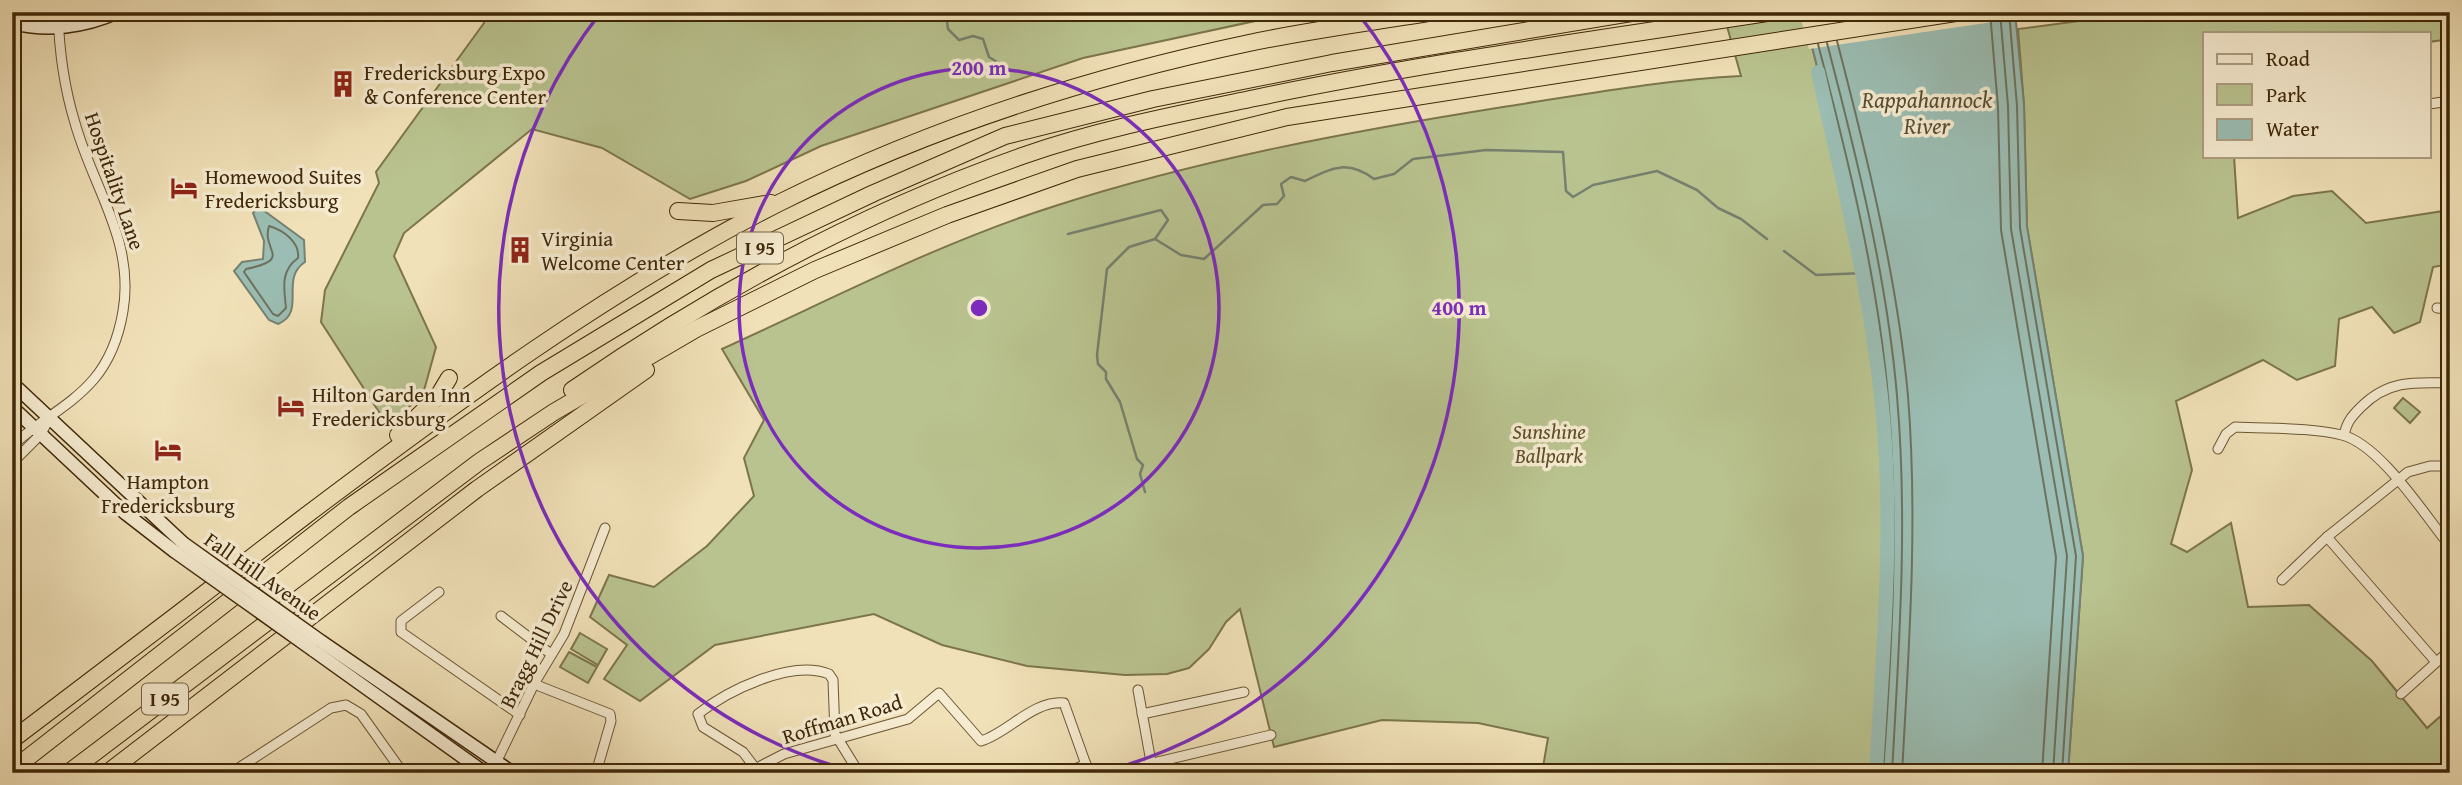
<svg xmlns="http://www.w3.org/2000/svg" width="2462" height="785" font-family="'Gentium Book Plus',serif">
<rect width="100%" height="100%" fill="#f1e1b8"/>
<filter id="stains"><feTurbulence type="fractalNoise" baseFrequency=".00286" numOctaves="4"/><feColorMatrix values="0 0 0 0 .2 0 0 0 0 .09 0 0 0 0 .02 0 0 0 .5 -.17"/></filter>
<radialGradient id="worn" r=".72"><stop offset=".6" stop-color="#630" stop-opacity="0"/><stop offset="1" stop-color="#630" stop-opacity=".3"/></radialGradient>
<!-- green -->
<g fill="#b9c38f" stroke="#7c754c" stroke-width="2">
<path d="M485 12H1297L1083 58 821 146 746 181 690 199 602 148 532 129 404 233 394 256 436 347 423 394 388 426 321 322 325 290 379 183 376 172 484 23Z"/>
<path d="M1723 12H1803C1836 138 1868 267 1881 397 1894 522 1883 648 1876 773H1542L1548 738 1478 723 1382 720 1274 747 1240 609 1226 622 1209 649 1189 668 1167 674 1125 675 1027 666 942 645 874 614 715 645 640 701 604 679 627 645 590 617 609 575 654 587 707 546 754 496 744 458 764 420 722 349C832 299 941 242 1055 206 1201 159 1353 131 1503 107 1582 95 1661 80 1741 76Z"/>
<path d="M2147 12H2450V39L2429 42V33H2205V156H2234L2238 218 2293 196 2332 191 2366 223 2450 210V264L2433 267 2420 322 2394 333 2372 307 2339 319 2335 366 2297 380 2263 360 2176 401 2192 470 2171 544 2187 552 2231 523 2248 607 2309 605 2372 661 2427 728 2450 708V773H2068L2083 556 2027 227 2024 105 2018 29Z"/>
<path d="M2403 398 2420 412 2410 423 2394 408Z"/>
<path d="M580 633 607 649 598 665 571 649Z"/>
<path d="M569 652 597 667 588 683 560 667Z"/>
</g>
<!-- water -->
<g fill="#9bbdb3" stroke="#76816f" stroke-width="2">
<path d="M1803 12H2015L2024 105 2027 227 2083 556 2068 773H1876C1883 648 1894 522 1881 397 1868 267 1836 138 1803 12Z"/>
<path d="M259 207 304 240 305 262C279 279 307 312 278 324L269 320 234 271 242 262 263 259 264 241 253 213Z"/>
</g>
<!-- pier -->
<path fill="#f1e1b8" d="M1799 12H2019L2020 18 1809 49Z"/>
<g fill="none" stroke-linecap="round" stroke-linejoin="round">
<!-- shore -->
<g stroke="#6d725e" stroke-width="2">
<path d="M1990 12 1998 107 2001 230 2056 557 2042 773"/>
<path d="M2000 12 2008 106 2011 229 2067 556 2053 773"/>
<path d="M2009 12 2017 106 2020 228 2076 556 2062 773"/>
<path d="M1837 41C1867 156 1897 277 1908 396 1918 522 1909 647 1902 773"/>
<path d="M1827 43C1857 158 1887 278 1897 396 1908 522 1899 647 1892 773"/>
<path d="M1818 44C1848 159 1878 279 1888 397 1899 522 1892 648 1883 773"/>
<path d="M269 226C283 230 300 242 298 258 280 271 284 288 286 308L278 316 273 314 244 272 246 269C294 259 261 251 269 226Z"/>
</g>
<!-- stream -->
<g stroke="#76816f" stroke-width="2.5">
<path d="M946 12 948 29 959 40 973 36 983 39 989 57 1010 70"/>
<path d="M1068 234 1161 210 1168 220 1155 239 1181 255 1204 259 1263 205 1277 204 1284 196 1281 184 1291 177 1305 181C1332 168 1347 159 1374 179L1394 174 1413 159 1486 150 1563 152 1566 191 1573 197 1593 185 1657 171 1697 190 1718 208 1741 219 1767 239"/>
<path d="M1784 251 1816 275 1864 273"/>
<path d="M1145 492 1140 474 1143 465 1137 459 1120 402 1106 379V372L1098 364 1097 355 1107 269 1129 247 1155 239"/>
</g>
<!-- river -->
<path stroke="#9bbdb3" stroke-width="14" d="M1818 72C1842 179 1869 286 1881 396 1895 521 1883 648 1876 773"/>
<defs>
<g id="street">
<path d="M2429 104 2450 101"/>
<path d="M2437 308 2450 309"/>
<path d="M2344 435C2347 422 2351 417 2361 407 2388 380 2414 382 2450 383"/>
<path d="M12 446C38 421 70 407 94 379 110 360 119 335 123 311 135 241 93 188 75 123 64 87 59 49 58 12"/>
<path d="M2218 449 2226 434 2235 427C2270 429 2308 427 2342 435 2381 445 2425 516 2450 546"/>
<path d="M12 463 41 434 49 419"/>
<path d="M2327 537 2436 662"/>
<path d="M2282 580 2327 537 2408 472 2430 466H2450"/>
<path d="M439 592 401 621V632L520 715"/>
<path d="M501 616 551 654"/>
<path d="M534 684 610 714 611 721 596 773"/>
<path d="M1138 690 1153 773"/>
<path d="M2401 694 2450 650"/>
<path d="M1142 714 1244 692"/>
<path d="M231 773 331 708 346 705 361 714 403 773"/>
<path d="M491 773 534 684 564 634 605 528"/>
<path d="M747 773 784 754 908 719 939 693 981 741C1008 733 1033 700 1064 703L1089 773"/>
<path d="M759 773 743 752 703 727 698 714C727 691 791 659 829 674L833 680 835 734 859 773"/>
<path d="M905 773 910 771"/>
<path d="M1066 773 1086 764"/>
<path d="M1111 773 1271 735"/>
</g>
<g id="secondary">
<path d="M12 23C47 32 85 27 118 12"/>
<path d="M12 383 183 543"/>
<path d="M12 407 125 513 174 551"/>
<path d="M322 642 513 773"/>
<path d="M313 650 485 773"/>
</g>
<g id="highway">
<path d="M678 211 713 213 771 203"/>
<path d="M572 390C713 293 864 211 1025 155 1100 129 1178 114 1255 98 1426 62 1601 39 1773 12"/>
<path d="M398 435 437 398 449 378"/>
<path d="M12 740C110 666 207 592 304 517 456 402 609 289 779 203 927 129 1088 77 1249 43 1310 30 1373 22 1434 12"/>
<path d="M12 770 349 507 541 373 711 270 874 193 1005 136 1153 99 1332 63 1637 12"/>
<path d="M68 773 479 462 554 412 696 329 815 270 947 215 1077 169 1287 117 1962 12"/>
<path d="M107 773 477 489 646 370"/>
</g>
</defs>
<!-- street casing -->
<use href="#street" stroke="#6c5634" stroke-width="11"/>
<!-- secondary casing -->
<use href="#secondary" stroke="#3f2708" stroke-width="15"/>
<!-- highway casing -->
<use href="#highway" stroke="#3f2708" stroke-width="18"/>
<!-- street -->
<use href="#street" stroke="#f6ecd1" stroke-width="9"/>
<!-- secondary -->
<use href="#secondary" stroke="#f6ecd1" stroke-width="12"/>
<!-- highway -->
<use href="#highway" stroke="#f1e1b8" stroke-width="16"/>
<defs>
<g id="secondary-bridge">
<path d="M183 543 322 642"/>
<path d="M174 551 313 650"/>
</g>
</defs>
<!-- secondary-bridge casing -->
<use href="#secondary-bridge" stroke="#3f2708" stroke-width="15" stroke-linecap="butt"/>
<!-- secondary-bridge -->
<use href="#secondary-bridge" stroke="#f6ecd1" stroke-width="12"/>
</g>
<!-- distance rings -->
<g fill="none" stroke="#7b2cbf" stroke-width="3.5">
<circle cx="979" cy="308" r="240"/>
<path d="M859 773A480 480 0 0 1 601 12M1357 12A480 480 0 0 1 1099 773"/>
</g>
<!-- icons -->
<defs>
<symbol id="building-bare" viewBox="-9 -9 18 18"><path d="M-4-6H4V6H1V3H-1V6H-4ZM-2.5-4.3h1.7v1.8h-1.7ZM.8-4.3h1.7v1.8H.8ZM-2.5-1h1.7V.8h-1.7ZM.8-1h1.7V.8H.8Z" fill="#8f2418" stroke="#f6ecd1" stroke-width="2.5" paint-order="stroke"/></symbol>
<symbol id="hotel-bare" viewBox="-9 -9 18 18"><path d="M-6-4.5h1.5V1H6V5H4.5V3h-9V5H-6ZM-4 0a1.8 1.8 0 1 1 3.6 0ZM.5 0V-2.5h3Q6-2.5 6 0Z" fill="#8f2418" stroke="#f6ecd1" stroke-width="2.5" paint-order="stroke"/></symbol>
</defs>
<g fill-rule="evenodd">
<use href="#building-bare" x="324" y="65" width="38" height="38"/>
<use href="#hotel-bare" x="165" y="169" width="38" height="38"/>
<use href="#building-bare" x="501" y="231" width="38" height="38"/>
<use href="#hotel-bare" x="272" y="387" width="38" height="38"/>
<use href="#hotel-bare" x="149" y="431" width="38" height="38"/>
</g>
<g text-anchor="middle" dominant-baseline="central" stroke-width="7" stroke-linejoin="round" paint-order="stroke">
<!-- shield labels -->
<g fill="#f6ecd1" stroke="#766244" stroke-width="2">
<rect x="737" y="232.5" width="46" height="31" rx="5"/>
<rect x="142" y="683.5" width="46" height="31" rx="5"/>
</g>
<g font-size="19" font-weight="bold" fill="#3f2708">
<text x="760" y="248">I 95</text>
<text x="165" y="699">I 95</text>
</g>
<!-- poi labels -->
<g font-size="21" fill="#3f2708" stroke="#f6ecd1" text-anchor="start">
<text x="364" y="72">Fredericksburg Expo<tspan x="364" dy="24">&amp; Conference Center</tspan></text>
<text x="205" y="176">Homewood Suites<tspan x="205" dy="24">Fredericksburg</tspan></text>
<text x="541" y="238">Virginia<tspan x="541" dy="24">Welcome Center</tspan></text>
<text x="312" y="394">Hilton Garden Inn<tspan x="312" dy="24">Fredericksburg</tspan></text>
<text x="168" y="481" text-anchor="middle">Hampton<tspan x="168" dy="24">Fredericksburg</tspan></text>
</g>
<!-- street labels -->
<g font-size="21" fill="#3f2708" stroke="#f6ecd1">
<text transform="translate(115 181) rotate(71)">Hospitality Lane</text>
<text transform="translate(263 576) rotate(35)">Fall Hill Avenue</text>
<text transform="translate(536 644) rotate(-64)">Bragg Hill Drive</text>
<text transform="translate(842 719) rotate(-17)">Roffman Road</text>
</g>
<!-- park labels -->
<g font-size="21" font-style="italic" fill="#5e4e2a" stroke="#f6ecd1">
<text x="1549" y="431">Sunshine<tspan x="1549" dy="24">Ballpark</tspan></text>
</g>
<!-- water labels -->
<g font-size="23" font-style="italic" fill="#564c33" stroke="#f6ecd1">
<text x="1927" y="99">Rappahannock<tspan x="1927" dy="26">River</tspan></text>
</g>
</g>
<circle cx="979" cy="308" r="10" fill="#7b2cbf" stroke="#f6ecd1" stroke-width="3.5"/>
<g font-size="21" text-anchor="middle" font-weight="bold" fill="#7b2cbf" stroke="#f6ecd1" stroke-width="7" stroke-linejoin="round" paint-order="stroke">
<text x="979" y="75">200 m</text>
<text x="1459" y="315">400 m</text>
</g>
<!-- margin -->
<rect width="2462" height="785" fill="none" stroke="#f1e1b8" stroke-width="42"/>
<rect x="14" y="14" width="2434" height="757" fill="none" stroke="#3f2708" stroke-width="3.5"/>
<rect x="21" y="21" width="2420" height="743" fill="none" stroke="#3f2708" stroke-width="2"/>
<!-- legend -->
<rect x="2203" y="32" width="228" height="126" fill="#f6ecd1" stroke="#ad9d81" stroke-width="2"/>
<rect x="2217" y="54" width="35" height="10" fill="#f6ecd1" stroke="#ad9d81" stroke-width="2"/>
<text x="2266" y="66" font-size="21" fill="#3f2708">Road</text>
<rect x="2217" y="84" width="35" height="21" fill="#b9c38f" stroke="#ad9d81" stroke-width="2"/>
<text x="2266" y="102" font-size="21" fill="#3f2708">Park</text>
<rect x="2217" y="119" width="35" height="21" fill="#9bbdb3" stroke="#ad9d81" stroke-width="2"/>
<text x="2266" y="136" font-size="21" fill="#3f2708">Water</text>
<rect width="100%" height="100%" filter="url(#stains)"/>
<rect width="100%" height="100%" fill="url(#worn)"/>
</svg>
